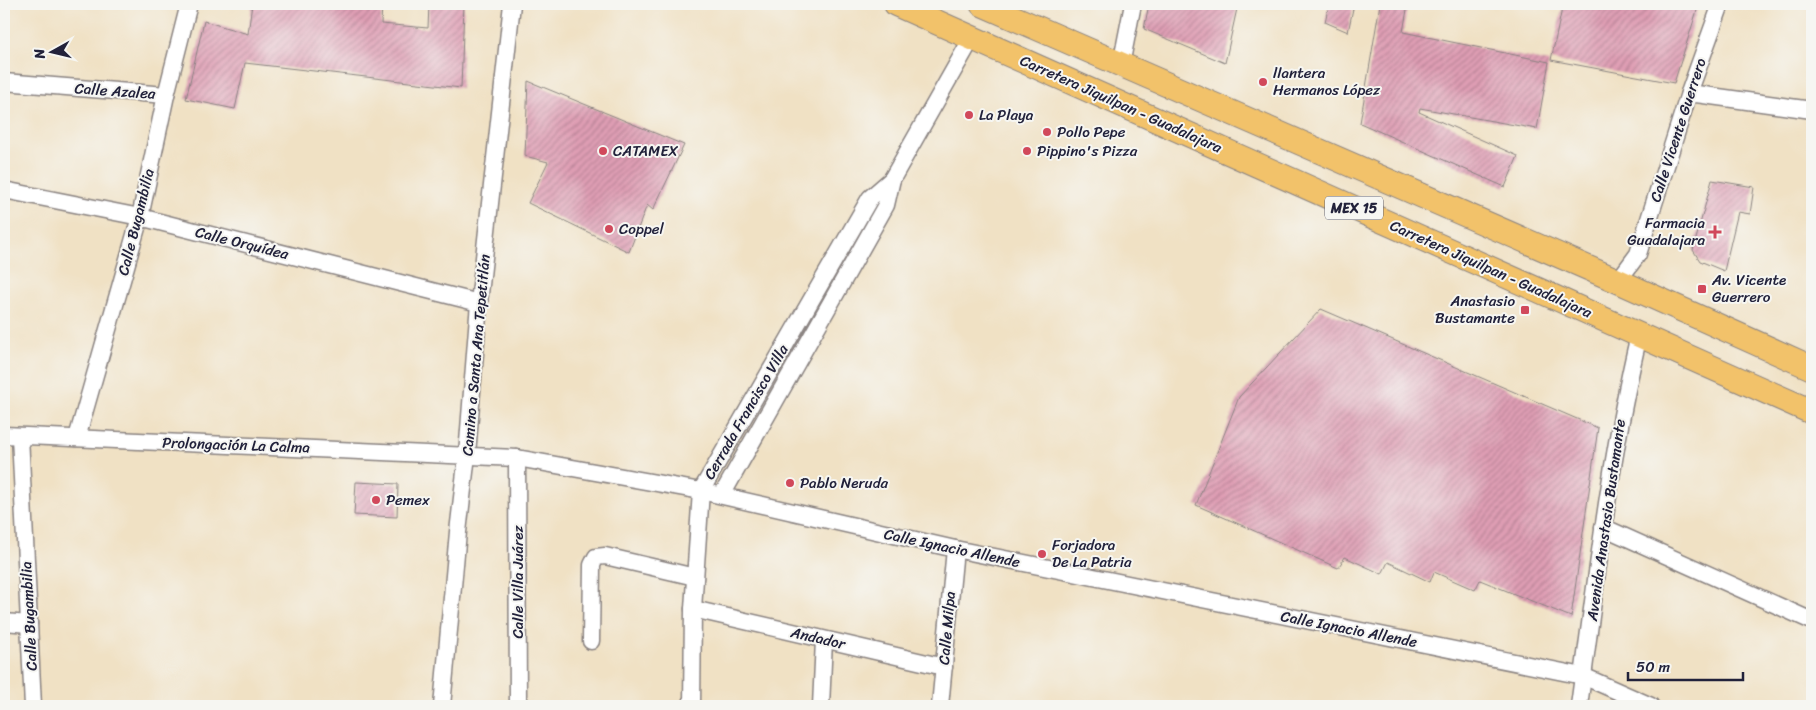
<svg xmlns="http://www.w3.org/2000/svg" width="1816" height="710" font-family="Sriracha,sans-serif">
<defs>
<pattern id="building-hatch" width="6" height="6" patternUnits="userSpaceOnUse" patternTransform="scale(1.25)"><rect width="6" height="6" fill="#df9eb4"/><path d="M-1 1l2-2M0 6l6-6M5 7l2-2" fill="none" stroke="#b48094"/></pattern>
</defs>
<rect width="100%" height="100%" fill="#f6f6f2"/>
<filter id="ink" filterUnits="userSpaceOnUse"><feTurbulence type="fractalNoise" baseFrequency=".02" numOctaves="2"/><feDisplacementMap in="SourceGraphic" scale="10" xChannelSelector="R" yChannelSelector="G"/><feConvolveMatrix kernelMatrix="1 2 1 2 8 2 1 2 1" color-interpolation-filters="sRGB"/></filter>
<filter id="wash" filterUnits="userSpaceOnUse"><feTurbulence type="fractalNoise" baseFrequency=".0096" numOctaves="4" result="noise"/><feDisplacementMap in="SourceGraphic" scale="20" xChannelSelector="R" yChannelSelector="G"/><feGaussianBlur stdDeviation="1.12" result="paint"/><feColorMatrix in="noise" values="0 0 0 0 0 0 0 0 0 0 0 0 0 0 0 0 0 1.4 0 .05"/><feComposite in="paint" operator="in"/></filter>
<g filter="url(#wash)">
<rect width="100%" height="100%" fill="#f0e1c4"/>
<g id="blocks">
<!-- building -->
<g fill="url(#building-hatch)">
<path d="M252 4H382L381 24 428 28 429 4H464L461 88 245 63 235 109 186 99 204 21 248 34Z"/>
<path d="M1149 4H1238L1225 63 1144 29Z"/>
<path d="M1329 4H1354L1348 32 1325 22Z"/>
<path d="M1380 4H1408L1403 32 1549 62 1537 129 1420 108 1419 112 1518 156 1505 187 1360 123Z"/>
<path d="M1563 4H1699L1674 83 1551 60Z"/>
<path d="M528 81 684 145 653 210 647 205 629 252 528 203 548 162 525 156Z"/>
<path d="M1712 180 1754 187 1750 214 1738 212 1724 271 1700 261 1693 250Z"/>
<path d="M1321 309 1598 428 1571 617 1480 580 1475 590 1434 572 1430 582 1388 562 1382 574 1345 557 1338 568 1196 505 1239 397Z"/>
<path d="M356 482 398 484 397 517 354 515Z"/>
</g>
</g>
</g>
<g filter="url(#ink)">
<use href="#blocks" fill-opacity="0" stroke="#898280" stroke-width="1"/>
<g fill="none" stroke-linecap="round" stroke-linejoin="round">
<defs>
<g id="minor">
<path d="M1121 65 1133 4"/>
<path d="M4 82 166 95"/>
<path d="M1689 93 1812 110"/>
<path d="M4 190 140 217 479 303"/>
<path d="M1618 281 1638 254 1689 93 1721 4"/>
<path d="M4 435 517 458 701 491 955 549 1583 676 1651 706"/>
<path d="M20 436 33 706"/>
<path d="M77 438 140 217 166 95 189 4"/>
<path d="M517 458 518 706"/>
<path d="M722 495 886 205 892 179 972 38"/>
<path d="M1603 527 1812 621"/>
<path d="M693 609 944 667"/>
<path d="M4 622 29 624"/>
<path d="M591 641 592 565 596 557 605 556 695 577"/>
<path d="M442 706 458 532 467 455 479 303 512 4"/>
<path d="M692 706 693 609 701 491 870 198 892 179"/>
<path d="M821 706 824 640"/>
<path d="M940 706 955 549"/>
<path d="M1579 706C1596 582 1610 457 1639 335"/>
</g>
<g id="highway">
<path d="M896 4 1812 412"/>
<path d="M982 4 1618 281 1812 368"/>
</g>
</defs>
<!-- minor casing -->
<use href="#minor" stroke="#898280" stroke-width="19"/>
<!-- highway casing -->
<use href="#highway" stroke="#898280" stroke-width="26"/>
<!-- minor -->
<use href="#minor" stroke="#fff" stroke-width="16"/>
<!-- highway -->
<use href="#highway" stroke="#f2c26a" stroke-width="24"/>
</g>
</g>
<!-- markers -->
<g fill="#d1495b" stroke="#f6f6f2" stroke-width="2">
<circle cx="1263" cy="82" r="5"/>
<circle cx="969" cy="115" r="5"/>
<circle cx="1047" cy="132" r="5"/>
<circle cx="603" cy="151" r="5"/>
<circle cx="1027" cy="151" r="5"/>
<circle cx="609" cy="229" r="5"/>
<path d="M1712.5 224.5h5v5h5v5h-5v5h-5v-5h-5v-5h5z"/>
<rect x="1697" y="284" width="10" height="10" rx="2.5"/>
<rect x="1520" y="305" width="10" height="10" rx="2.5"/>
<circle cx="790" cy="483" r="5"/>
<circle cx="376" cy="500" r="5"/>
<circle cx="1042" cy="554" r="5"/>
</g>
<g text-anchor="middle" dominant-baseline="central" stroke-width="4" stroke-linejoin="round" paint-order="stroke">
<!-- shield labels -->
<rect fill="#f6f6f2" stroke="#626272" stroke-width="1" x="1325" y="196.5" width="58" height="23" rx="4"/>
<g font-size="14" font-weight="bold" fill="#22223b">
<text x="1354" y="208">MEX 15</text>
</g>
<!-- poi labels -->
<g font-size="15" fill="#22223b" stroke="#f6f6f2" text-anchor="start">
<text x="1273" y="73">llantera<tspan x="1273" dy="17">Hermanos López</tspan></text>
<text x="979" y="115">La Playa</text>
<text x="1057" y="132">Pollo Pepe</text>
<text x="613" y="151">CATAMEX</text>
<text x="1037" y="151">Pippino's Pizza</text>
<text x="1705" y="223" text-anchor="end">Farmacia<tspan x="1705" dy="17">Guadalajara</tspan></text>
<text x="619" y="229">Coppel</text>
<text x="1712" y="280">Av. Vicente<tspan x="1712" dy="17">Guerrero</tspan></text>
<text x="1515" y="301" text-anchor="end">Anastasio<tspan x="1515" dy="17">Bustamante</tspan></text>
<text x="800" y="483">Pablo Neruda</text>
<text x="386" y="500">Pemex</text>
<text x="1052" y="545">Forjadora<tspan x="1052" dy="17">De La Patria</tspan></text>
</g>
<!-- street labels -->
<g font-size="15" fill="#22223b" stroke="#f6f6f2">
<text transform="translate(115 91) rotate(4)">Calle Azalea</text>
<text transform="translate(1121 104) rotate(24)">Carretera Jiquilpan - Guadalajara</text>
<text transform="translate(1678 130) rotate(-72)">Calle Vicente Guerrero</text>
<text transform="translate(136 222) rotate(-76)">Calle Bugambilia</text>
<text transform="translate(242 243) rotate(14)">Calle Orquídea</text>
<text transform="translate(1491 269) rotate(24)">Carretera Jiquilpan - Guadalajara</text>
<text transform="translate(476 355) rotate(-85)">Camino a Santa Ana Tepetitlán</text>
<text transform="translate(746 412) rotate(-60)">Cerrada Francisco Villa</text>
<text transform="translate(236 445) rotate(2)">Prolongación La Calma</text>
<text transform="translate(1606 520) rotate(-82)">Avenida Anastasio Bustamante</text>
<text transform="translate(952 548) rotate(12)">Calle Ignacio Allende</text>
<text transform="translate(518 582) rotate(-90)">Calle Villa Juárez</text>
<text transform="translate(29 616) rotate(-93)">Calle Bugambilia</text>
<text transform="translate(947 628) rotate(-85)">Calle Milpa</text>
<text transform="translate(1349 629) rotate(11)">Calle Ignacio Allende</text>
<text transform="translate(818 638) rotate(13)">Andador</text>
</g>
</g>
<!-- margin -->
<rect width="1816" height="710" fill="none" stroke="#f6f6f2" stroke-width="20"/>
<!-- north arrow -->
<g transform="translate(52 52) rotate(262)" stroke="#f6f6f2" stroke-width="4" paint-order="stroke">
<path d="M0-4L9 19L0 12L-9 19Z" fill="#22223b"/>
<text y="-8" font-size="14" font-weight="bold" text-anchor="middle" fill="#22223b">N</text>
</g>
<!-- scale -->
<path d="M1628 672v8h115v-8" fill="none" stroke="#22223b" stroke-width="2.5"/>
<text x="1636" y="672" font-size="15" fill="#22223b" stroke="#f6f6f2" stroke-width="4" paint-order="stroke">50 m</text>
</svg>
